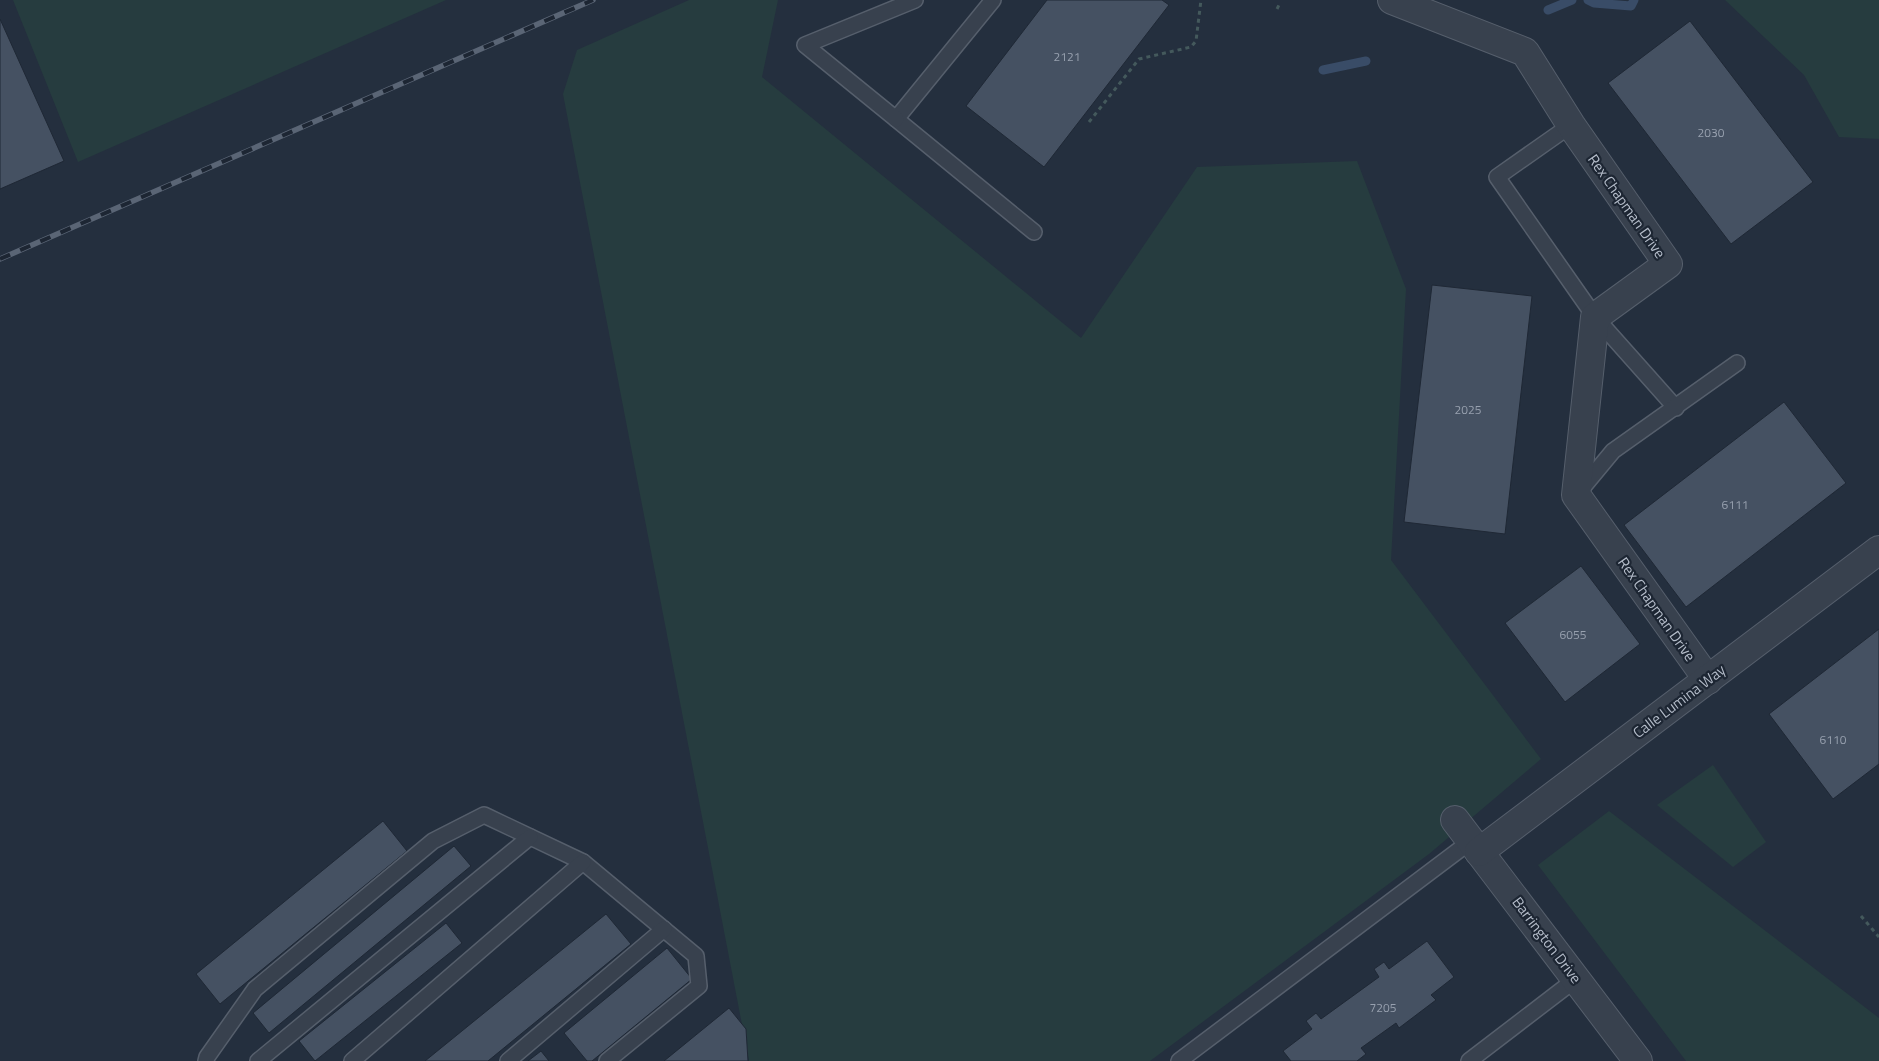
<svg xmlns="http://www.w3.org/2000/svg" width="1879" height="1061" font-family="'Titillium Web',sans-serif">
<rect width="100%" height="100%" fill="#242f3e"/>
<!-- green -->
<g fill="#263c3f">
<path d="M13 0H446L78 162Z"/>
<path d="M689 0H778L762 77 1081 338 1197 167 1357 161 1406 289 1391 560 1541 759 1429 854 1150 1061H749L563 94 577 50Z"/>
<path d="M1725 0H1879V139L1839 137 1804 75Z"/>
<path d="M1713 765 1766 842 1733 867 1657 805Z"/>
<path d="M1609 811 1879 1018V1061H1686L1538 865Z"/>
</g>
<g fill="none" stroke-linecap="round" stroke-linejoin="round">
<!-- stream -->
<g stroke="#394c67" stroke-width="9">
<path d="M1588 0 1594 3 1631 6 1634 0"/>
<path d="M1548 10 1572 0"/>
<path d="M1323 70 1366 61"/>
</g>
</g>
<!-- building -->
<g fill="#455162" stroke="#1f2835">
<path d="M1047 0H1162L1169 5 1044 167 966 106Z"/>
<path d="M0 19 64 161 0 189Z"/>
<path d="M1690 21 1813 182 1731 244 1608 83Z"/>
<path d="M1432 285 1532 296 1505 534 1404 522Z"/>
<path d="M1784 402 1846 483 1686 607 1624 525Z"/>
<path d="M1581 566 1640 644 1565 702 1505 623Z"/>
<path d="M1879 629V764L1833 799 1769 714Z"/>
<path d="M383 821 407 851 220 1004 196 974Z"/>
<path d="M454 846 471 866 269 1033 253 1013Z"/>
<path d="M606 914 631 944 488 1061H425Z"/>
<path d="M446 923 462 943 315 1061 299 1041Z"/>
<path d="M1427 941 1454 977 1431 995 1436 1000 1399 1028 1396 1023 1361 1048 1366 1054 1357 1061H1291L1283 1051 1312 1029 1306 1021 1316 1013 1321 1019 1379 977 1374 969 1384 962 1389 969Z"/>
<path d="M667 948 692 979 592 1061H587L564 1033Z"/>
<path d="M729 1008 746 1029 748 1061H664Z"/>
<path d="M541 1051 549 1061H528Z"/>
</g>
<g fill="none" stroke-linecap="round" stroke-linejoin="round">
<defs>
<g id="lane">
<path d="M993 0 896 119 1034 232"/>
<path d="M896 119 805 45 915 0"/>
<path d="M1571 125 1497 177 1595 317 1676 408"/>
<path d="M1579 492 1613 451 1737 363"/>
<path d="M206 1061 207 1057 255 989 433 841 484 815 583 862 696 956 699 986 607 1061"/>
<path d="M258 1061 530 837"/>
<path d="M352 1061 583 862"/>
<path d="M508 1061 664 929"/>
<path d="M1179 1061 1471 841"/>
<path d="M1469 1061 1576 979"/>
</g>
<g id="street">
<path d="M1392 0 1525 52 1571 125 1668 264 1595 317 1576 495 1708 680"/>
<path d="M1455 820 1638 1061"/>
<path d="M1479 852 1879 550"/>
</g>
</defs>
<!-- lane casing -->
<use href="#lane" stroke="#565f6c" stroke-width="18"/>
<!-- street casing -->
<use href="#street" stroke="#565f6c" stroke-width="30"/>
<!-- path -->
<g stroke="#44595c" stroke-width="3" stroke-dasharray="4 4" stroke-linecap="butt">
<path d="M1277 9 1279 5"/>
<path d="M1089 122 1139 59 1191 47 1196 41 1201 0"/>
<path d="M1861 916 1879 937"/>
</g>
<!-- lane -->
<use href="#lane" stroke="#38414e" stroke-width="15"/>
<!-- street -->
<use href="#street" stroke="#38414e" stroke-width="28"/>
<defs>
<path id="rail" d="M0 259 593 0"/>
</defs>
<!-- rail casing -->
<use href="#rail" stroke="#5a6575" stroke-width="5.5"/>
<!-- rail -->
<use href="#rail" stroke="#1d2633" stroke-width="4" stroke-dasharray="11" stroke-linecap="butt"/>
</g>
<g text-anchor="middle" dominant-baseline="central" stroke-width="4.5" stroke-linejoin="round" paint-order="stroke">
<!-- number labels -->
<g font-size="12" fill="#98a1af">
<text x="1067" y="56">2121</text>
<text x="1711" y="132">2030</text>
<text x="1468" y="409">2025</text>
<text x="1735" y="504">6111</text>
<text x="1573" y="634">6055</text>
<text x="1833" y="739">6110</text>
<text x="1383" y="1007">7205</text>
</g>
<!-- street labels -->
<g font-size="15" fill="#b4bcc9" stroke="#1d2633">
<text transform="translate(1627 206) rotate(55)">Rex Chapman Drive</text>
<text transform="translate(1657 609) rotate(55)">Rex Chapman Drive</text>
<text transform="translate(1679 701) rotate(-37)">Calle Lumina Way</text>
<text transform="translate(1547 940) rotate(53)">Barrington Drive</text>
</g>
</g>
</svg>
